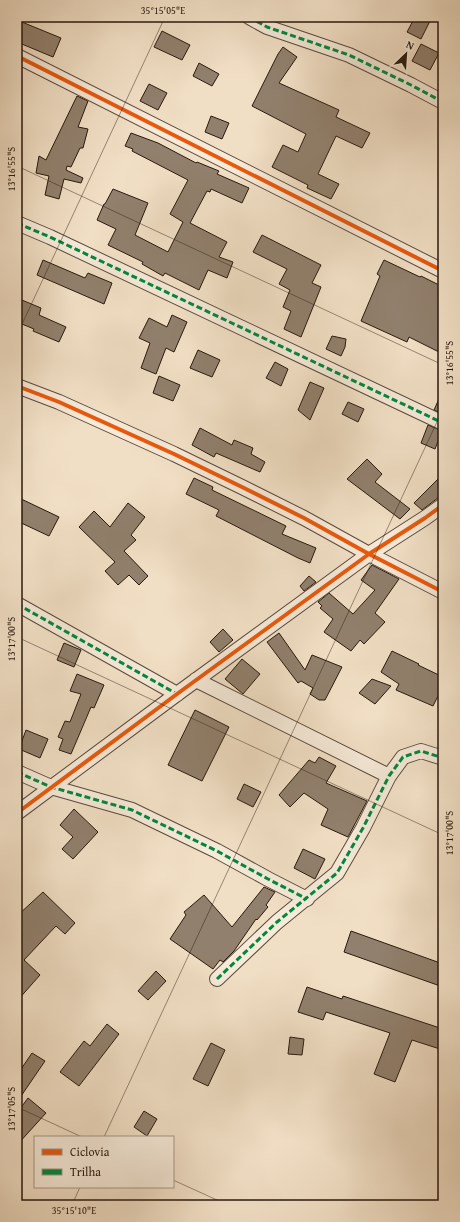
<svg xmlns="http://www.w3.org/2000/svg" width="460" height="1222" font-family="'Gentium Book Plus',serif">
<rect width="100%" height="100%" fill="#f1dfc5"/>
<filter id="stains"><feTurbulence type="fractalNoise" baseFrequency=".005" numOctaves="4"/><feColorMatrix values="0 0 0 0 .2 0 0 0 0 .09 0 0 0 0 .02 0 0 0 .5 -.17"/></filter>
<radialGradient id="worn" r=".72"><stop offset=".6" stop-color="#630" stop-opacity="0"/><stop offset="1" stop-color="#630" stop-opacity=".3"/></radialGradient>
<!-- building -->
<g fill="#91806d" stroke="#29190d">
<path d="M415 17H432L421 39 407 32Z"/>
<path d="M17 20 61 38 53 57 17 42Z"/>
<path d="M162 31 190 45 182 60 154 47Z"/>
<path d="M421 44 439 53 430 70 412 61Z"/>
<path d="M283 47 297 57 279 83 339 110 336 117 370 133 362 148 336 136 318 174 339 184 331 199 307 188 308 185 272 167 283 145 298 152 306 134 252 106 278 54Z"/>
<path d="M199 63 219 74 212 86 193 76Z"/>
<path d="M149 84 167 93 158 110 140 101Z"/>
<path d="M77 96 88 101 78 127 88 129 83 148H80L71 167 67 166 66 170 83 178 81 183 64 179 59 199 45 195 49 176 36 173 39 156 46 160Z"/>
<path d="M211 116 229 123 222 139 205 132Z"/>
<path d="M131 133 158 143 196 163 197 162 219 171 217 174 249 188 242 203 211 189 210 192 207 191 190 223 227 242 219 257 233 262 227 278 208 270 199 290 165 273 163 276 142 264 143 262 108 245 116 229 97 220 104 204H105L113 189 148 203 135 235 168 252 183 222 170 214 188 180 132 151 133 149 125 146Z"/>
<path d="M262 235 321 265 312 283 321 287 301 337 284 329 291 311 283 307 290 290 279 284 287 269 253 252Z"/>
<path d="M43 260 85 278 88 273 112 283 104 304 37 275Z"/>
<path d="M384 260 420 277 421 276 443 287V354L409 337 407 342 361 321 380 276 377 274Z"/>
<path d="M17 298 41 308 39 315 66 327 59 342 33 331 34 329 17 322Z"/>
<path d="M172 315 187 322 174 352 166 348 156 374 141 368 150 343 139 338 149 318 167 327Z"/>
<path d="M332 336 346 339 345 347 341 356 326 349Z"/>
<path d="M198 350 220 360 212 377 190 368Z"/>
<path d="M275 362 288 369 281 386 266 378Z"/>
<path d="M159 376 180 385 173 401 153 393Z"/>
<path d="M310 382 324 388 310 420 298 410Z"/>
<path d="M443 390V414L434 410Z"/>
<path d="M348 402 364 409 358 422 342 414Z"/>
<path d="M428 425 442 431 435 449 421 443Z"/>
<path d="M200 428 232 445 234 440 253 448 251 454 265 462 260 472 216 453 214 457 192 445Z"/>
<path d="M367 459 382 474 375 482 410 509 400 519 347 479Z"/>
<path d="M443 474V494L422 510 414 503Z"/>
<path d="M194 478 213 487 212 490 286 526 282 534 316 548 310 563 298 558 216 516 219 510 186 494Z"/>
<path d="M17 497 59 517 49 536 17 521Z"/>
<path d="M128 503 145 517 131 535 136 540 124 551 148 576 139 585 129 575 118 585 105 571 115 562 79 527 94 511 110 527Z"/>
<path d="M372 565 399 579 375 613 385 622 364 644 360 640 351 651 324 632 333 619 320 608 322 606 318 602 329 593 353 614 375 590 361 580Z"/>
<path d="M309 576 316 582 304 591 300 586Z"/>
<path d="M223 629 233 640 219 652 210 642Z"/>
<path d="M279 633 305 670 312 655 342 667 325 700H319L310 694 313 688 301 681 298 683 267 642Z"/>
<path d="M64 643 81 650 74 667 57 660Z"/>
<path d="M392 651 419 664 418 665 443 677V686L433 706 396 690 399 684 381 672Z"/>
<path d="M242 659 260 674 243 694 225 679Z"/>
<path d="M77 674 104 685 94 708 91 707 71 754 59 750 63 739 58 737 65 721 70 722 81 694 70 691Z"/>
<path d="M372 679 391 686 375 704 359 693Z"/>
<path d="M195 710 229 727 202 781 168 765Z"/>
<path d="M26 730 48 739 40 758 19 749Z"/>
<path d="M319 757 336 766 326 783 367 801 348 837 321 825 328 809 304 793 290 807 279 795 309 760 315 763Z"/>
<path d="M244 784 261 792 253 807 237 799Z"/>
<path d="M74 809 98 832 73 859 62 849 73 837 60 825Z"/>
<path d="M303 849 325 859 315 879 294 868Z"/>
<path d="M264 887 275 892 266 905 268 907 257 920 256 919 234 951 223 962 220 960 213 969 170 939 186 915 184 912 204 895 232 927Z"/>
<path d="M43 892 75 923 65 934 56 926 24 960 40 975 17 1001V916Z"/>
<path d="M351 931 443 964V987L344 952Z"/>
<path d="M156 971 166 981 148 1000 138 991Z"/>
<path d="M307 987 342 999 343 996 443 1029V1050L412 1040 395 1082 374 1074 390 1033 326 1012 323 1020 298 1012Z"/>
<path d="M107 1024 119 1034 79 1086 60 1072 84 1041 90 1046Z"/>
<path d="M290 1037 304 1039 302 1055 288 1054Z"/>
<path d="M211 1043 225 1050 208 1086 193 1079Z"/>
<path d="M32 1053 45 1061 17 1102V1075Z"/>
<path d="M28 1098 46 1113 17 1145V1113Z"/>
<path d="M144 1111 157 1119 147 1136 134 1127Z"/>
</g>
<g fill="none" stroke-linecap="round" stroke-linejoin="round">
<defs>
<g id="street">
<path d="M249 17 267 27 349 55 411 85 443 102"/>
<path d="M17 56 443 271"/>
<path d="M17 223 50 237 443 423"/>
<path d="M17 386 59 402 174 454 242 487 304 518 369 554 443 592"/>
<path d="M17 604 177 694"/>
<path d="M196 680 389 776"/>
<path d="M17 772 51 787 132 810 217 851 268 879 307 899"/>
<path d="M17 813 177 694 369 554 425 518 443 505"/>
<path d="M217 979 277 922 337 873 363 828 389 776 403 757 421 751 443 758"/>
</g>
</defs>
<!-- street casing -->
<use href="#street" stroke="#5b4a3b" stroke-width="16"/>
<!-- street -->
<use href="#street" stroke="#f6ead9" stroke-width="14"/>
<!-- quiet -->
<g stroke="#00873e" stroke-width="3" stroke-dasharray="6 3" stroke-linecap="butt">
<path d="M249 17 267 27 349 55 411 85 443 102"/>
<path d="M17 223 50 237 443 423"/>
<path d="M17 604 177 694"/>
<path d="M17 772 51 787 132 810 217 851 268 879 307 899"/>
<path d="M217 979 277 922 337 873 363 828 389 776 403 757 421 751 443 758"/>
</g>
<defs>
<g id="cycleway">
<path d="M17 56 443 271"/>
<path d="M17 386 59 402 174 454 242 487 304 518 369 554 443 592"/>
<path d="M17 813 177 694 369 554 425 518 443 505"/>
</g>
</defs>
<!-- cycleway casing -->
<use href="#cycleway" stroke="#f6ead9" stroke-width="6"/>
<!-- cycleway -->
<use href="#cycleway" stroke="#e8590c" stroke-width="4"/>
</g>
<!-- ticks -->
<path fill="none" stroke="#29190d" stroke-width="1" stroke-opacity="0.45" d="M17 166 443 365M17 335 165 17M17 637 443 835M17 1107 82 1137M104 1137 443 409M173 1180 228 1205M72 1205 80 1187"/>
<!-- margin -->
<rect width="460" height="1222" fill="none" stroke="#f1dfc5" stroke-width="44"/>
<!-- legend -->
<rect x="34" y="1136" width="140" height="52" fill="#f6ead9" stroke="#a49687"/>
<rect x="42" y="1149" width="20" height="6" fill="#e8590c" stroke="#a49687"/>
<text x="70" y="1156" font-size="12" fill="#29190d">Ciclovia</text>
<rect x="42" y="1169" width="20" height="6" fill="#00873e" stroke="#a49687"/>
<text x="70" y="1176" font-size="12" fill="#29190d">Trilha</text>
<!-- north arrow -->
<g transform="translate(406 54) rotate(25)" stroke="#f6ead9" stroke-width="3" paint-order="stroke">
<path d="M0-3L7 15L0 10L-7 15Z" fill="#29190d"/>
<text y="-6" font-size="11" font-weight="bold" text-anchor="middle" fill="#29190d">N</text>
</g>
<rect x="22" y="22" width="416" height="1178" fill="none" stroke="#29190d" stroke-width="1.5"/>
<g font-size="10" text-anchor="middle" fill="#29190d">
<text x="163" y="14">35°15'05"E</text>
<text transform="translate(11 169) rotate(-90)" y="4">13°16'55"S</text>
<text transform="translate(449 363) rotate(-90)" y="4">13°16'55"S</text>
<text transform="translate(11 639) rotate(-90)" y="4">13°17'00"S</text>
<text transform="translate(449 833) rotate(-90)" y="4">13°17'00"S</text>
<text transform="translate(11 1109) rotate(-90)" y="4">13°17'05"S</text>
<text x="74" y="1214">35°15'10"E</text>
</g>
<rect width="100%" height="100%" filter="url(#stains)"/>
<rect width="100%" height="100%" fill="url(#worn)"/>
</svg>
